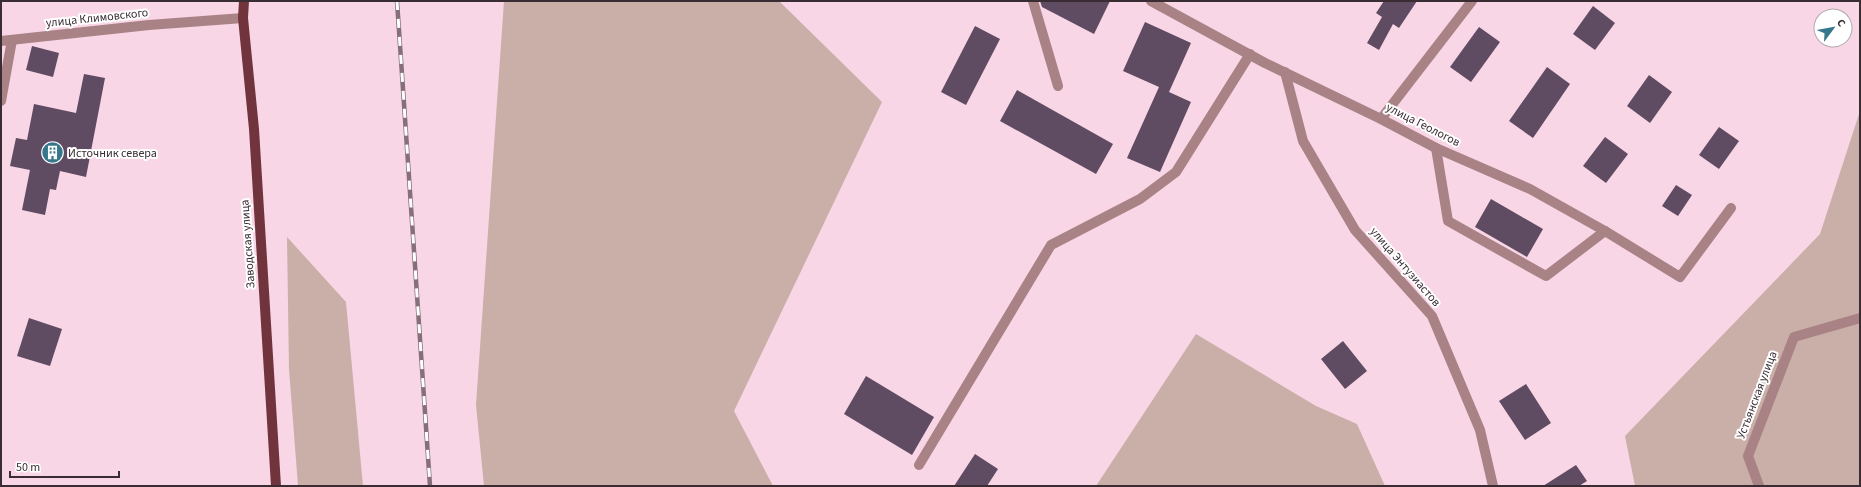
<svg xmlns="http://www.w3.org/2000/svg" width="1861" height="487" font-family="'Source Sans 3',sans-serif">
<rect width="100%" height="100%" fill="#f9d6e6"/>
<!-- green -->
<g fill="#c9afa7">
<path d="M504 1H779L882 102 734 411 773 486H484L476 405Z"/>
<path d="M1860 111V486H1635L1625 436 1820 234Z"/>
<path d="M287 237 346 302 363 486H298L289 369Z"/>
<path d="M1196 334 1316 406 1357 424 1385 486H1096Z"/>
</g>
<!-- building -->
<g fill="#5f4b62">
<path d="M1040 1H1110L1094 34 1042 7Z"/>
<path d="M1384 1H1417L1399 28 1393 24 1379 50 1367 43 1382 17 1376 13Z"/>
<path d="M1593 6 1615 23 1595 50 1573 34Z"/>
<path d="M1145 22 1191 43 1169 92 1191 102 1160 172 1127 158 1159 87 1123 71Z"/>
<path d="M975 26 1000 39 966 105 941 92Z"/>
<path d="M1479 27 1500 42 1471 82 1450 67Z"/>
<path d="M32 46 59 53 53 77 26 70Z"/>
<path d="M1547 67 1570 84 1533 138 1509 121Z"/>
<path d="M84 74 105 78 86 177 60 171 56 190 50 189 45 215 22 210 30 170 10 166 16 138 27 140 34 104 76 113Z"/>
<path d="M1649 75 1672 92 1650 123 1627 106Z"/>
<path d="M1017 90 1113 144 1096 174 1000 121Z"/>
<path d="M1719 127 1739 141 1719 169 1699 155Z"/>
<path d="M1605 137 1628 154 1606 183 1583 166Z"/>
<path d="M1676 185 1692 195 1678 216 1662 206Z"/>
<path d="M1491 199 1543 229 1527 257 1475 227Z"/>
<path d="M29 318 62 329 50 366 17 356Z"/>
<path d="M1343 341 1367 371 1345 389 1321 359Z"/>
<path d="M866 376 934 417 912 455 844 414Z"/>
<path d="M1526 384 1551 423 1525 440 1499 401Z"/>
<path d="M975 454 998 469 987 486H954Z"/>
<path d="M1576 465 1587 481 1579 486H1543Z"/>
</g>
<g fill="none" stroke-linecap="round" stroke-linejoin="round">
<!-- minor -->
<g stroke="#a88285" stroke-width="10">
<path d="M1033 1 1058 86"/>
<path d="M1151 1 1265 63 1381 119 1436 148 1530 189 1605 231 1680 277 1731 208"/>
<path d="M1 41 149 25 243 18"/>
<path d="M1285 72 1303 141 1355 230 1432 316 1480 430 1493 486"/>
<path d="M1 101 12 40"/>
<path d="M1381 119 1472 1"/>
<path d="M1436 148 1448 221 1546 276 1605 231"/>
<path d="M919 465 1051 245 1140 199 1176 172 1250 54"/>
<path d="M1759 486 1748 456 1794 337 1860 318"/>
</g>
<!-- major -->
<path stroke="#72343c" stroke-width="10" d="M244 1 243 18 254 129 276 486"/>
<defs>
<path id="rail" d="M397 1 430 486"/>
</defs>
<!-- rail casing -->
<use href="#rail" stroke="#857079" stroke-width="4.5"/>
<!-- rail -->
<use href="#rail" stroke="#fff" stroke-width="3" stroke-dasharray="9" stroke-linecap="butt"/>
</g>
<!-- icons -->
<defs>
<symbol id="building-disc" viewBox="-11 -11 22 22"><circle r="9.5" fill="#37778b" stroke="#fff"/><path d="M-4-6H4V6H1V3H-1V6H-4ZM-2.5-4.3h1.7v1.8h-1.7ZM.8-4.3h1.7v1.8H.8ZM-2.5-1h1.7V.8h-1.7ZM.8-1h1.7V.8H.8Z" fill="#fff"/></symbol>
</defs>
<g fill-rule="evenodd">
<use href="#building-disc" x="40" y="140" width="25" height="25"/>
</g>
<g text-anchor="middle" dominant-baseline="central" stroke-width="4" stroke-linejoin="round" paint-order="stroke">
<!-- street labels -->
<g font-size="12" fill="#392c32" stroke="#fff">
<text transform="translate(97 18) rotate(-6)">улица Климовского</text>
<text transform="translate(1423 125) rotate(27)">улица Геологов</text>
<text transform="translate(248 244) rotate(-94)">Заводская улица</text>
<text transform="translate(1405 267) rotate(49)">улица Энтузиастов</text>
<text transform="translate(1757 395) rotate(-69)">Устьянская улица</text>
</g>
<!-- poi labels -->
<g font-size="12" fill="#392c32" stroke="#fff" text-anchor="start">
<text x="68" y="153">Источник севера</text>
</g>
</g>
<!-- border -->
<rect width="1861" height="487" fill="none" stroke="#392c32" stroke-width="4"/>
<!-- north arrow -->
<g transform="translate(1833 28) rotate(58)"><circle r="19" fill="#ffffff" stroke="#b0abad"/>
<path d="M0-3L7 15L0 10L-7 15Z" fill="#37778b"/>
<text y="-6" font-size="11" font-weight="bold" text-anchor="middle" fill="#392c32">С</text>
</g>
<!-- scale -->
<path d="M10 471v6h109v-6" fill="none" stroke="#392c32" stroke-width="2"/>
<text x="16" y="471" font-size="12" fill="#392c32" stroke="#ffffff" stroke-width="3" paint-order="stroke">50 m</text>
</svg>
